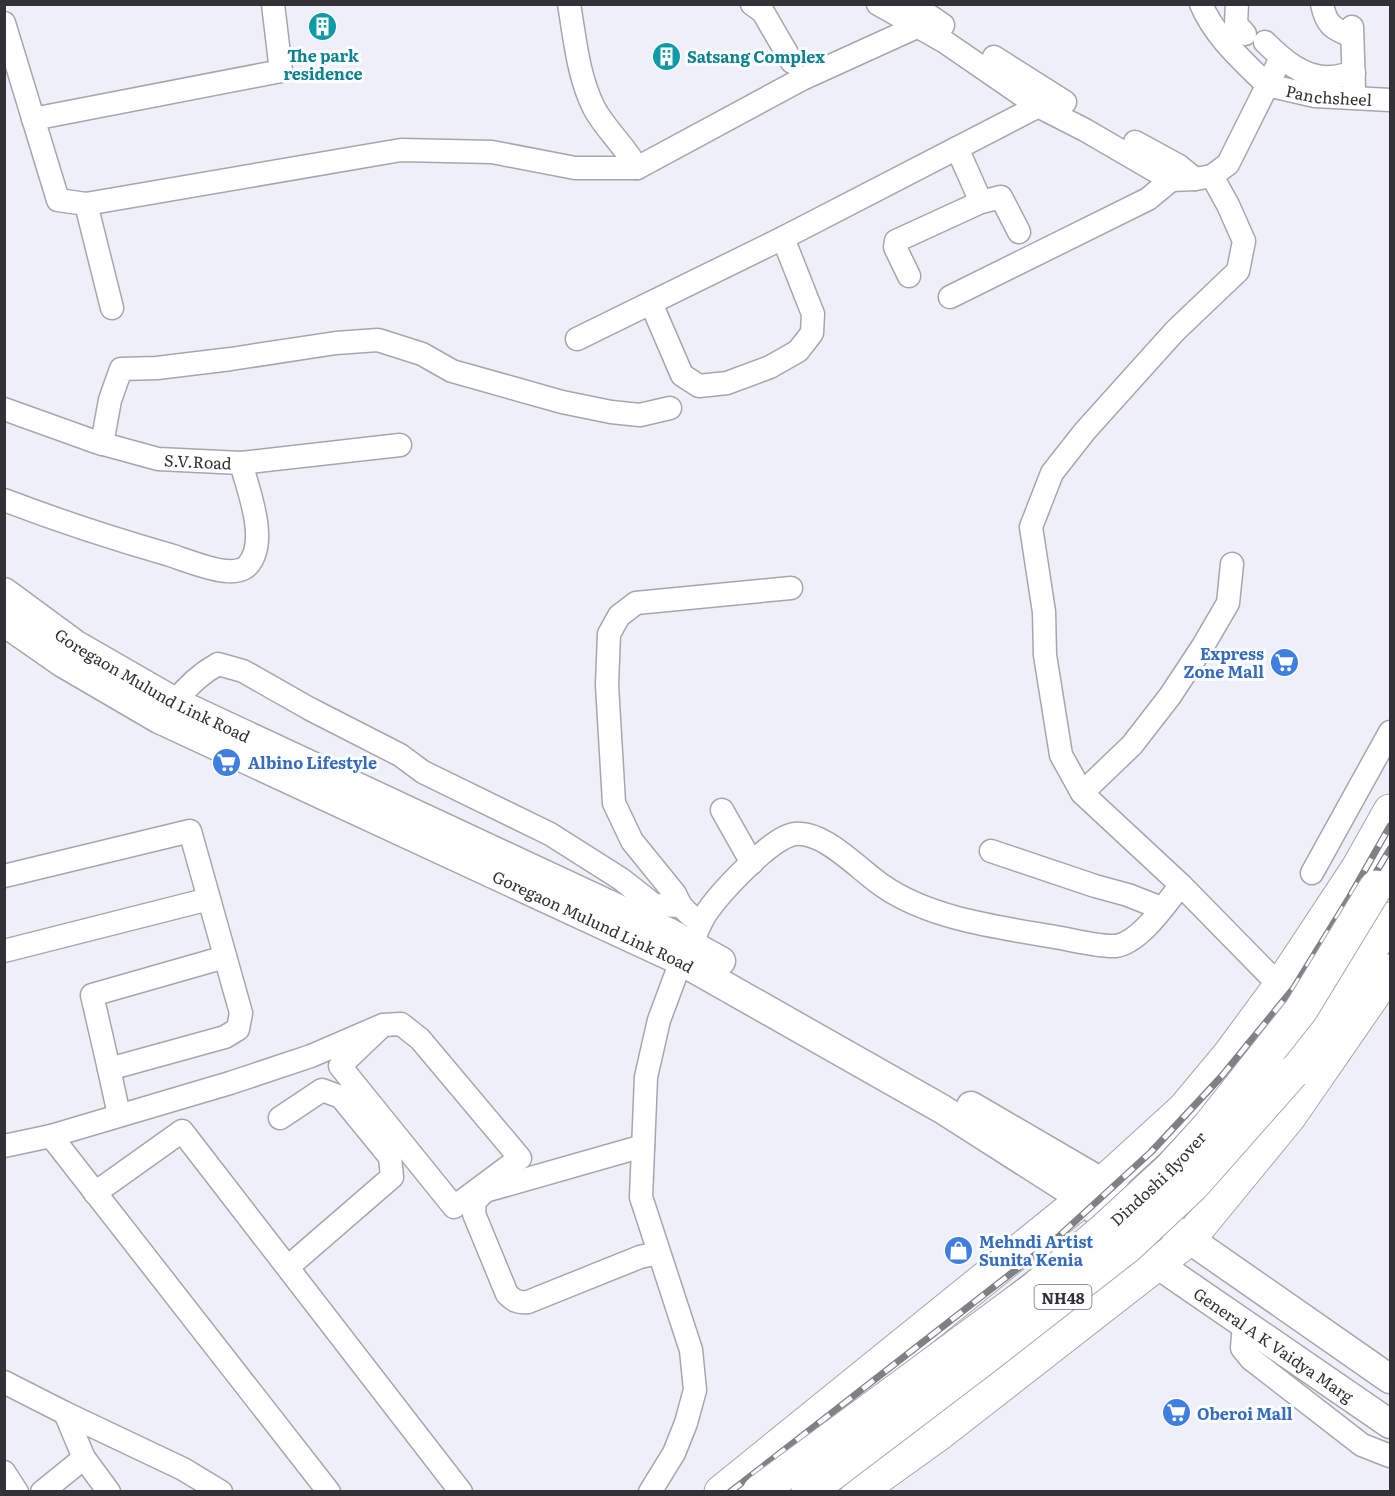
<svg xmlns="http://www.w3.org/2000/svg" width="1395" height="1496" font-family="Literata,serif">
<rect width="100%" height="100%" fill="#eeeff8"/>
<g fill="none" stroke-linecap="round" stroke-linejoin="round">
<defs>
<g id="minor">
<path d="M569 4C575 39 578 76 594 108 605 129 625 146 637 168"/>
<path d="M752 4 763 12 792 62"/>
<path d="M878 4 945 42 1038 106 1085 130 1171 180 1195 179 1212 176 1228 164 1281 58"/>
<path d="M912 4 943 25"/>
<path d="M1201 4C1215 37 1242 60 1267 85"/>
<path d="M1237 4 1236 24 1245 34"/>
<path d="M1322 4C1326 25 1333 29 1352 36"/>
<path d="M4 23 58 200 86 204 401 150 492 152 575 168H637L802 79 934 19"/>
<path d="M1352 27 1354 88"/>
<path d="M1265 42C1282 59 1304 79 1330 77 1338 77 1346 74 1354 73"/>
<path d="M994 57 1065 102"/>
<path id="s1" d="M1267 85 1315 96 1390 100"/>
<path d="M33 119 281 71 273 4"/>
<path d="M1135 142 1179 166 1195 179"/>
<path d="M1212 176 1228 205 1244 241 1238 271 1175 331 1085 431 1052 473 1031 527 1044 612 1045 655 1061 755 1082 793 1181 885 1280 986"/>
<path d="M981 202 1001 197 1019 232"/>
<path d="M86 204 112 308"/>
<path d="M909 276 895 247 896 241 981 202 957 148"/>
<path d="M950 297 1148 199 1171 180 1177 170"/>
<path d="M651 303 682 375 699 386 727 383 770 367 798 351 812 333 813 314 783 238"/>
<path d="M577 339 783 238 1056 97"/>
<path id="s2" d="M4 409 96 442 158 459 241 463 400 445"/>
<path d="M102 444 110 400 121 369 157 368 231 359 336 343 378 340 422 354 452 371 562 402 611 412 640 415 670 408"/>
<path d="M4 500C59 521 114 539 170 555 185 560 213 571 227 571 234 572 244 570 248 565 269 541 248 490 241 463"/>
<path d="M175 702C188 685 200 674 218 664L243 671 310 709 400 755 423 772 550 834 621 879 654 905 681 906"/>
<path d="M1082 793 1132 745 1170 696 1203 646 1228 603 1232 564"/>
<path d="M722 810 752 863"/>
<path d="M991 851 1095 886 1128 895 1161 908"/>
<path d="M1312 873 1390 732"/>
<path d="M4 876 190 831 241 1013 238 1029 225 1037 109 1069 119 1115"/>
<path d="M690 915 681 906 675 894 632 841 614 803 607 685 609 634 619 616 636 603 791 588"/>
<path d="M691 944C696 934 700 924 705 915 718 895 772 836 795 834 825 831 859 870 883 886 932 920 1004 928 1061 938 1075 941 1103 947 1116 946 1141 942 1166 903 1181 885"/>
<path d="M4 951 209 899"/>
<path d="M109 1069 92 995 225 957"/>
<path d="M280 1118 322 1090 341 1097 390 1157 392 1177 288 1267"/>
<path d="M51 1136 329 1492"/>
<path d="M4 1146 51 1136 230 1083 311 1056 383 1025 401 1024 420 1039 520 1158 454 1207 340 1066 383 1025"/>
<path d="M643 1146 485 1191 475 1201 474 1214 507 1294C514 1301 518 1303 528 1302L640 1257 658 1253"/>
<path d="M95 1193 182 1131 461 1492"/>
<path d="M1244 1324 1242 1348 1251 1359 1362 1445 1390 1456"/>
<path d="M4 1382 65 1413 183 1469 221 1492"/>
<path d="M65 1413 84 1458 109 1492"/>
<path d="M4 1472 17 1492"/>
<path d="M42 1492 84 1458"/>
<path d="M650 1492 674 1453 686 1423 695 1390 691 1350 641 1197 646 1077 659 1020 681 961"/>
</g>
<g id="major">
<path id="s3" d="M4 592 76 645 175 702 670 933 721 961"/>
<path id="s4" d="M4 622 63 663 159 719 681 961 942 1109 1083 1199 1157 1264 1390 1424"/>
<path d="M971 1106 1103 1183 1189 1239 1390 1379"/>
</g>
<g id="highway">
<path d="M1376 887 1390 862"/>
<path d="M1292 1073 1390 919"/>
<path d="M721 1492 1103 1183 1184 1109 1229 1055 1280 986 1358 868 1390 811"/>
<path d="M858 1492 940 1433 1189 1239 1289 1117 1390 971"/>
</g>
</defs>
<!-- minor casing -->
<use href="#minor" stroke="#a5a7af" stroke-width="25"/>
<!-- major casing -->
<use href="#major" stroke="#a5a7af" stroke-width="31"/>
<!-- highway casing -->
<use href="#highway" stroke="#a5a7af" stroke-width="35"/>
<!-- minor -->
<use href="#minor" stroke="#fff" stroke-width="22"/>
<!-- major -->
<use href="#major" stroke="#fff" stroke-width="28"/>
<!-- highway -->
<use href="#highway" stroke="#fff" stroke-width="33"/>
<defs>
<g id="rail">
<path d="M730 1492 1058 1237 1151 1152 1221 1077 1293 989 1349 898 1390 826"/>
<path d="M748 1492 1066 1246 1159 1160 1230 1084 1302 996 1390 849"/>
</g>
</defs>
<!-- rail casing -->
<use href="#rail" stroke="#808086" stroke-width="7"/>
<!-- rail -->
<use href="#rail" stroke="#fcfdff" stroke-width="4.5" stroke-dasharray="14" stroke-linecap="butt"/>
<defs>
<g id="highway-bridge">
<path id="s5" d="M759 1492 1034 1289 1106 1228 1169 1170 1209 1126 1301 1010 1376 887"/>
<path d="M808 1492 987 1356 1128 1246 1193 1185 1292 1073"/>
</g>
</defs>
<!-- highway-bridge casing -->
<use href="#highway-bridge" stroke="#a5a7af" stroke-width="35" stroke-linecap="butt"/>
<!-- highway-bridge -->
<use href="#highway-bridge" stroke="#fff" stroke-width="33"/>
</g>
<!-- icons -->
<defs>
<symbol id="building-disc" viewBox="-11 -11 22 22"><circle r="9.5" fill="#0f9aa8" stroke="#fcfdff"/><path d="M-4-6H4V6H1V3H-1V6H-4ZM-2.5-4.3h1.7v1.8h-1.7ZM.8-4.3h1.7v1.8H.8ZM-2.5-1h1.7V.8h-1.7ZM.8-1h1.7V.8H.8Z" fill="#fff"/></symbol>
<symbol id="supermarket-disc" viewBox="-11 -11 22 22"><circle r="9.5" fill="#3f7fe0" stroke="#fcfdff"/><path d="M-6-5.5h2.5l.6 2H6L4.5 2H-2.5L-4.4-4H-6ZM-1.5 3.2a1.3 1.3 0 1 0 .1 0ZM3 3.2a1.3 1.3 0 1 0 .1 0Z" fill="#fff"/></symbol>
<symbol id="shop-disc" viewBox="-11 -11 22 22"><circle r="9.5" fill="#3f7fe0" stroke="#fcfdff"/><path d="M-5-2.5h2.3a2.7 3.5 0 0 1 5.4 0H5L5.5 6h-11ZM-1.5-2.5h3a1.5 2.3 0 0 0-3 0Z" fill="#fff"/></symbol>
</defs>
<g fill-rule="evenodd">
<use href="#building-disc" x="306" y="10" width="33" height="33"/>
<use href="#building-disc" x="650" y="40" width="33" height="33"/>
<use href="#supermarket-disc" x="1268" y="646" width="33" height="33"/>
<use href="#supermarket-disc" x="210" y="746" width="33" height="33"/>
<use href="#shop-disc" x="942" y="1234" width="33" height="33"/>
<use href="#supermarket-disc" x="1160" y="1396" width="33" height="33"/>
</g>
<g text-anchor="middle" dominant-baseline="central" stroke-width="6" stroke-linejoin="round" paint-order="stroke">
<!-- shield labels -->
<rect fill="#fcfdff" stroke="#6f6f72" stroke-width="1.5" x="1034.5" y="1285" width="57" height="24" rx="4.5"/>
<g font-size="15" font-weight="bold" fill="#323236">
<text x="1063" y="1297">NH48</text>
</g>
<!-- culture labels -->
<g font-size="16" font-weight="bold" fill="#0d838f" stroke="#fcfdff">
<text x="323" y="55">The park<tspan x="323" dy="18">residence</tspan></text>
<text x="687" y="56" text-anchor="start">Satsang Complex</text>
</g>
<!-- street labels -->
<g font-size="16" fill="#323236" stroke="#fcfdff">
<text stroke="none"><textPath href="#s1" startOffset="63">Panchsheel</textPath></text>
<text stroke="none"><textPath href="#s2" startOffset="202">S.V.Road</textPath></text>
<text stroke="none"><textPath href="#s3" startOffset="176">Goregaon Mulund Link Road</textPath></text>
<text stroke="none"><textPath href="#s4" startOffset="662">Goregaon Mulund Link Road</textPath></text>
<text stroke="none"><textPath href="#s5" startOffset="508">Dindoshi flyover</textPath></text>
<text stroke="none"><textPath href="#s4" startOffset="1466">General A K Vaidya Marg</textPath></text>
</g>
<!-- shop labels -->
<g font-size="16" font-weight="bold" fill="#366cbe" stroke="#fcfdff" text-anchor="start">
<text x="1264" y="653" text-anchor="end">Express<tspan x="1264" dy="18">Zone Mall</tspan></text>
<text x="248" y="762">Albino Lifestyle</text>
<text x="979" y="1241">Mehndi Artist<tspan x="979" dy="18">Sunita Kenia</tspan></text>
<text x="1197" y="1413">Oberoi Mall</text>
</g>
</g>
<!-- border -->
<rect width="1395" height="1496" fill="none" stroke="#323236" stroke-width="12"/>
</svg>
